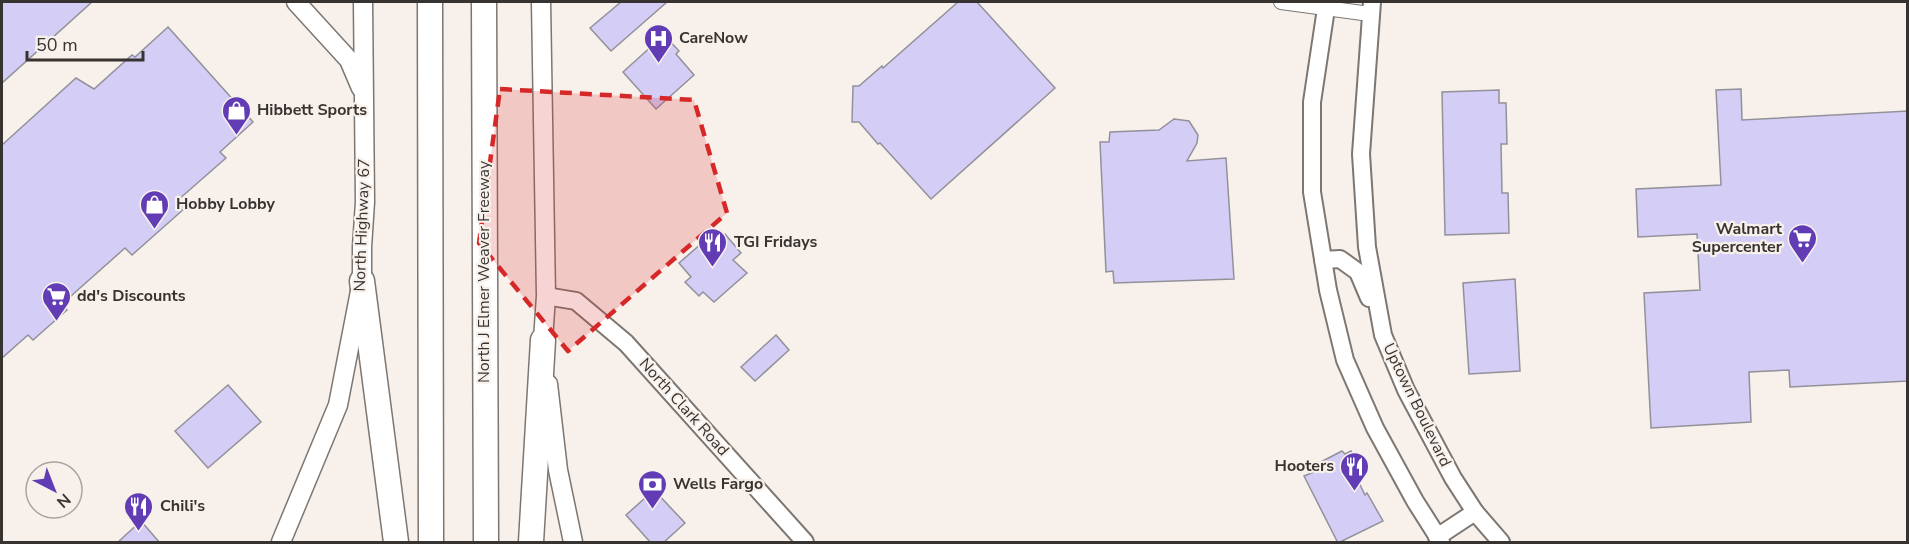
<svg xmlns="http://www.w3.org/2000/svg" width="1909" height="544" font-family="'Nunito Sans',sans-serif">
<rect width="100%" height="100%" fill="#f8f0ea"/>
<!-- building -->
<g fill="#d4cef7" stroke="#929199" stroke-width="1.5">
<path d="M2 2H92L2 83Z"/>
<path d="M621 2H667L611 51 590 28Z"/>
<path d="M958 2H977L1055 88 931 199 880 143 878 144 859 122H852L853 86H859L882 66 883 68Z"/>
<path d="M168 27 253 122 220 152 226 158 178 200 185 208 132 255 125 248 62 304 67 310 33 340 28 335 2 358V145L76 78 94 89 132 55 135 57Z"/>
<path d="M664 35 679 51 676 54 694 75 656 109 623 72Z"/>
<path d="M1741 89 1742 120 1908 111V381L1790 387 1789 370 1749 372 1751 422 1651 428 1644 293 1700 290 1697 234 1638 237 1636 189 1721 185 1716 90Z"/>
<path d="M1499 90V103H1506L1507 144H1501L1502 193H1508L1509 233 1445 235 1442 92Z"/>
<path d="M1174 119 1189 121 1198 135 1197 143 1187 161 1226 158 1234 279 1114 283 1113 271 1106 272 1100 142H1109L1110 132 1159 130Z"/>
<path d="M725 234 741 253 733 260 747 273 714 302 703 292 699 296 685 282 691 277 679 263 710 236 717 242Z"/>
<path d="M1515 279 1520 371 1469 374 1463 283Z"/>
<path d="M776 335 789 350 755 381 741 367Z"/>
<path d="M228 385 261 422 208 468 175 431Z"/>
<path d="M1342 451 1345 454 1351 451 1357 463 1351 466 1365 495 1367 493 1383 521 1338 543 1304 476 1314 472 1313 466Z"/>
<path d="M654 490 685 523 663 543H651L626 515Z"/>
<path d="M141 521 160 543H117Z"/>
</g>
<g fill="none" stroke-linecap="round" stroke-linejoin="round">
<defs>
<path id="minor" d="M1281 2 1370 14"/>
<g id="tertiary">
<path d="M1327 2 1312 102V192L1328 290 1345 360 1375 428 1415 501 1441 542"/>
<path d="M1372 2 1361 154 1367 247 1383 335 1406 390 1453 478 1475 512 1501 542"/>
<path d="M1323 260 1340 259 1358 272 1369 298"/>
<path d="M546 296 576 301 626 343 805 542"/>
<path d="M1437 537 1475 512"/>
</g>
<g id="secondary">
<path d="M296 2 349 60 361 88"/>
<path d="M541 2 546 296 543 340 544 351"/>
<path d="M548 384 558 470 573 542"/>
<path d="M281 542 338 405 362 281V247L365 202 363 2"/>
</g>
<g id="motorway">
<path d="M430 2 431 542"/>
<path d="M484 2 486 542"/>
<path d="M362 281 396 542"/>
<path d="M531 542 543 340"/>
</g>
</defs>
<!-- minor casing -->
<use href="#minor" stroke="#7d7671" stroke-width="16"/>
<!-- tertiary casing -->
<use href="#tertiary" stroke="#7d7671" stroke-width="20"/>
<!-- secondary casing -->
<use href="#secondary" stroke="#7d7671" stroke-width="21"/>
<!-- motorway casing -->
<use href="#motorway" stroke="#7d7671" stroke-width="27"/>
<!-- minor -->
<use href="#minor" stroke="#fff" stroke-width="14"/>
<!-- tertiary -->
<use href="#tertiary" stroke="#fff" stroke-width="16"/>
<!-- secondary -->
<use href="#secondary" stroke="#fff" stroke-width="18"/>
<!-- motorway -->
<use href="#motorway" stroke="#fff" stroke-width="24"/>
</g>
<!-- marked area -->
<path fill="#d62828" fill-opacity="0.2" stroke="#d62828" stroke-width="4.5" stroke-dasharray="12 8" stroke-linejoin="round" d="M500 89 694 100 727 213 568 351 479 243Z"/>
<!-- icons -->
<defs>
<symbol id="hospital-pin" viewBox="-11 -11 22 30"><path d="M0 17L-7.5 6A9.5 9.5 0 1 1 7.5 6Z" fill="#613cb4" stroke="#f8f0ea"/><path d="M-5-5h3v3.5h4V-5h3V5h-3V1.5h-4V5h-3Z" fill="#fff"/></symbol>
<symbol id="shop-pin" viewBox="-11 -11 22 30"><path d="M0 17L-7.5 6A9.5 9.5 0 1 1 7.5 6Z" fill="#613cb4" stroke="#f8f0ea"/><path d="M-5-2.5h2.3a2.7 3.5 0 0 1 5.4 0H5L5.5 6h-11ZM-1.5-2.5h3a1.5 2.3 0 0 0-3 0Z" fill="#fff"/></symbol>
<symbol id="supermarket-pin" viewBox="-11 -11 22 30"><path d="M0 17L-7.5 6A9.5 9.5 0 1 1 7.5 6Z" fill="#613cb4" stroke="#f8f0ea"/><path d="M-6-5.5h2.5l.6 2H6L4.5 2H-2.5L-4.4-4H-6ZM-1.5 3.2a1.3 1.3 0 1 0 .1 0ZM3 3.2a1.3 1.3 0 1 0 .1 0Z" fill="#fff"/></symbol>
<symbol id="restaurant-pin" viewBox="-11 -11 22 30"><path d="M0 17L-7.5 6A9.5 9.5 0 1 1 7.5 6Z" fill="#613cb4" stroke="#f8f0ea"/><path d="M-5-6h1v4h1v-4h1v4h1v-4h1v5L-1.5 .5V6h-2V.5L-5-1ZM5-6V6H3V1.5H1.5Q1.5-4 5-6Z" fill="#fff"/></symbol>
<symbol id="bank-pin" viewBox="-11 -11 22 30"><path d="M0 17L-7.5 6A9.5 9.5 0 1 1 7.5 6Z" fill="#613cb4" stroke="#f8f0ea"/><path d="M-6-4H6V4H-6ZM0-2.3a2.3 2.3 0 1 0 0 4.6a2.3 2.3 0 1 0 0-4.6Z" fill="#fff"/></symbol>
</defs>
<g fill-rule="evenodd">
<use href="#hospital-pin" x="642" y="22" width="33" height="45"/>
<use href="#shop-pin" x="220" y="94" width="33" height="45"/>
<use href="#shop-pin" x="138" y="188" width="33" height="45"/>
<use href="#supermarket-pin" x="1786" y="222" width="33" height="45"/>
<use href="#restaurant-pin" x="696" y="226" width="33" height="45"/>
<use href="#supermarket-pin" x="40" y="280" width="33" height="45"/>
<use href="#restaurant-pin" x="1338" y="450" width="33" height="45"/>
<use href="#bank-pin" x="636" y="468" width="33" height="45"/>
<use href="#restaurant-pin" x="122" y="490" width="33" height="45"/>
</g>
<g text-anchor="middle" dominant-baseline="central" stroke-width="4.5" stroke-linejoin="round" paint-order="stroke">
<!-- poi labels -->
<g font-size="16" font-weight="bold" fill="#363331" stroke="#f8f0ea" text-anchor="start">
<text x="679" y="38">CareNow</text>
<text x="257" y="110">Hibbett Sports</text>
<text x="176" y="204">Hobby Lobby</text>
<text x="1782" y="229" text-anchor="end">Walmart<tspan x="1782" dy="18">Supercenter</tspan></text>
<text x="734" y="242">TGI Fridays</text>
<text x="77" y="296">dd's Discounts</text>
<text x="1334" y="466" text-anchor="end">Hooters</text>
<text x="673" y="484">Wells Fargo</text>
<text x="160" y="506">Chili's</text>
</g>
<!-- street labels -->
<g font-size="16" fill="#363331" stroke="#f8f0ea">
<text transform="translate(362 225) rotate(-88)">North Highway 67</text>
<text transform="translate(484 272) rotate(-90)">North J Elmer Weaver Freeway</text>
<text transform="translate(1417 405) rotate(64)">Uptown Boulevard</text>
<text transform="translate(684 407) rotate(48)">North Clark Road</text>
</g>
</g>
<!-- border -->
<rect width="1909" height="544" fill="none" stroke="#363331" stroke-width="6"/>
<!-- north arrow -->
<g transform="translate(54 490) rotate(138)"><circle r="28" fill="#f8f0ea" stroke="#aaa4a0" stroke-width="1.5"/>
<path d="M0-4.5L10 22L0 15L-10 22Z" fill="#613cb4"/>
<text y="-9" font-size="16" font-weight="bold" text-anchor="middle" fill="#363331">N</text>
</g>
<!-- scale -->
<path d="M27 51v9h116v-9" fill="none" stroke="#363331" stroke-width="3"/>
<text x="36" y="51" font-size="18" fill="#363331" stroke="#f8f0ea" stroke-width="4.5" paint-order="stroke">50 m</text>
</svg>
